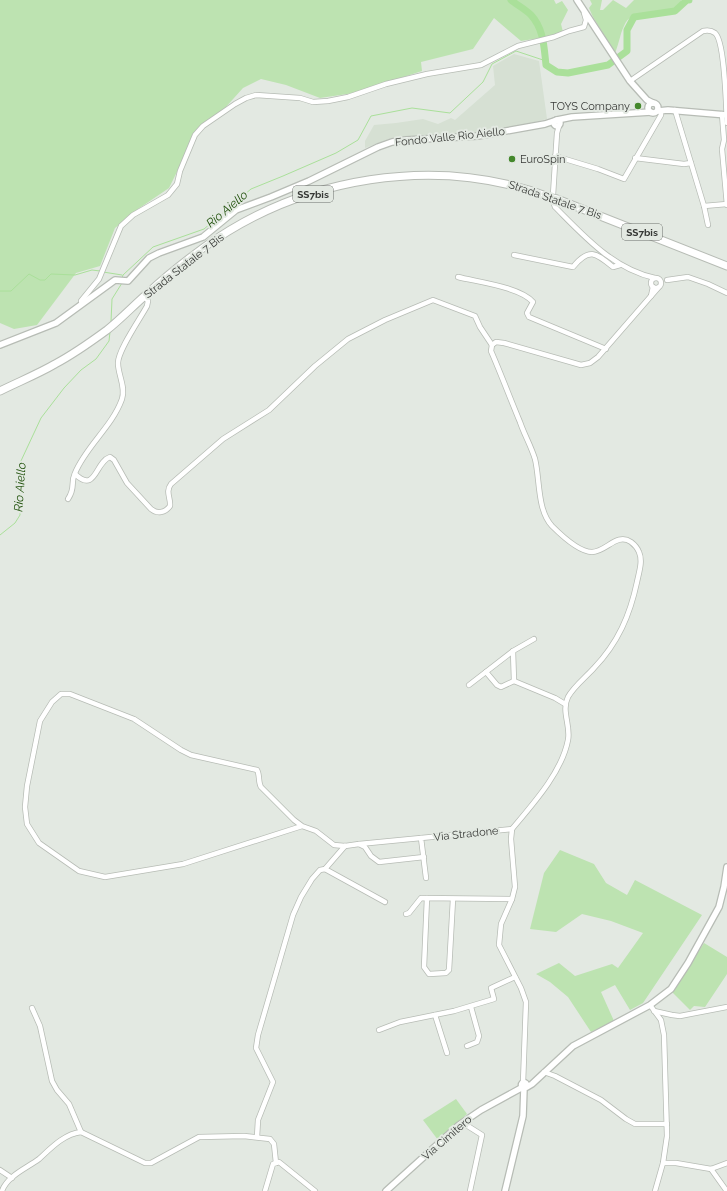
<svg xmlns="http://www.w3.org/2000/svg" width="727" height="1191" font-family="Raleway,sans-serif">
<rect width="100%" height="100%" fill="#e3e9e2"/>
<!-- built -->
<path fill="#d6e0d3" d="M514 54 539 61 547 119 506 129 465 135 392 138 365 148V141L374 125 396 123 423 119 438 124 451 118 455 120 495 85 493 66Z"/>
<!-- green -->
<g fill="#bde3b1">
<path d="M0 0H554L556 4 562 1 568 10 561 24 563 32 553 36 521 41 494 18 473 49 421 62 422 71 354 93 320 98 286 85 261 79 243 88 225 108 199 127 169 188 138 209 115 228 100 266 76 273 37 325 14 329 0 323Z"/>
<path d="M590 0H602L600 10H603L613 0 626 8 634 0H681L682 2C678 5 673 10 669 11 653 15 632 7 624 26 620 34 619 44 615 53L593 17 589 8 592 4Z"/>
<path d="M560 850 594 864 606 883 627 895 635 880 702 915 643 1003 630 1010 615 985 601 992 614 1021 591 1032 568 997 550 982 536 974 559 963 575 976 612 964 618 968 643 933 611 921 582 914 556 932 530 929 544 873Z"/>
<path d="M704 943 727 957V974L705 1007 694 1006 690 1010 672 992Z"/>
<path d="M456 1099 467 1114 438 1140 423 1120Z"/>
</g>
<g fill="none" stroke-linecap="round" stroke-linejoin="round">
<!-- stream -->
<g stroke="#aae09a" stroke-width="1">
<path d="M103 272 122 275"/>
<path d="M122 278 123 275 153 247 204 229 251 189 283 176 336 153 358 140 371 116 412 108 450 113 483 82 492 64 516 51 546 61"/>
<path d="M0 291H11L29 274 40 280H45L51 274 75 275 92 270 100 271"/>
<path d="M111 322 112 299 122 283"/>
<path d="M0 535 15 523 20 515V463L41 418 64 388 81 370 96 359 109 341 110 332"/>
</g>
<!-- river -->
<path stroke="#aae09a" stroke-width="7" d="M511 0C517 5 525 9 531 15 544 29 544 48 546 65L557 72 568 73 608 65 627 51V30L634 17 675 11 687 0H689"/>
<defs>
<g id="minor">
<path d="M630 81 703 31C707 30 711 30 715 33 725 41 726 107 727 123"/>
<path d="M675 110 704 206 708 225"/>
<path d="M722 114 724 140 722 149 727 205"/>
<path d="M555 156 598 169 624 179 661 115V111"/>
<path d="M635 158 684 164 691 163"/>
<path d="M553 195 557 133 559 126"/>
<path d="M553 201 555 207C584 236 613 269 655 278"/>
<path d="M704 206 727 204"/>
<path d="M514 255 573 267C589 247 596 253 613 267L620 265"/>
<path d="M458 277C478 282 520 287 533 302L527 313 529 317 606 349"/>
<circle cx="656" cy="283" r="5"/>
<path d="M667 280 688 277 708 284 727 293"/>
<path d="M653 287 651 296 658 288"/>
<path d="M82 304 81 301 99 279 121 226 133 215 168 195 177 184 180 171 195 135 203 126 235 104 246 98 256 95 300 98 313 102 328 101 348 97 386 84 427 74 481 65 518 46 554 37 569 31 584 27 586 20 584 13"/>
<path d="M75 474C96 494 95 462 110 457L114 460 127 483 151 509C157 514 165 513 170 506 171 498 165 492 171 484L223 439 269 410 315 366 348 339 385 320 433 300 475 316 480 327 492 345"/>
<path d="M68 499C76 487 70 484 75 473 86 446 112 427 122 399 126 387 118 375 118 363 118 350 140 319 147 306L148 301 144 296"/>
<path d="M513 651 514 681"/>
<path d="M486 672 497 685 501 687 514 681 555 698 565 704"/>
<path d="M469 685 513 651 534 639"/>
<path d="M302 826 183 864 105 877 79 871 39 843 27 824 25 807 27 786 40 721 52 702 61 694H70L134 719 181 750 191 755 257 770C260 775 258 782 261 787L294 820 302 826 316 831 334 845 345 846 359 844 365 847 371 856 379 862 424 857"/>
<path d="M359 844 421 838"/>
<path d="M325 869 385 902"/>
<path d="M426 878 421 838 512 829"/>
<path d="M427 898 424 967 429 974 446 973 449 970 453 899"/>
<path d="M406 914 409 913 421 898 512 899"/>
<path d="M650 1005 661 1020 664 1035 667 1136 663 1163 655 1191"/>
<path d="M32 1008 40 1026 52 1081 57 1090 69 1104 81 1132"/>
<path d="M654 1011 672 1015 680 1016 727 1007"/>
<path d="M435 1015 447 1053"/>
<path d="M379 1030 400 1022 454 1011 494 999 491 988 515 977"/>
<path d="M467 1046 477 1042 479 1036 471 1007"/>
<path d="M544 1072 555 1076 601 1100 626 1119 635 1124H667"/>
<path d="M523 1083 526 1002 521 988 499 945 501 924 512 899 515 887 511 839 512 829C533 804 562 772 568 740 571 726 561 711 568 697 574 686 585 678 594 668 618 643 630 615 637 582 639 572 643 561 639 552 637 547 635 545 631 542 617 532 606 552 592 552 579 552 561 535 552 526 537 510 540 479 535 459 531 446 524 434 520 422 510 398 501 374 491 351L492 345 496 342 504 343 581 365 590 363 598 357 651 296"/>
<path d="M463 1123 482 1135 470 1191"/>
<path d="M257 1137 258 1120 273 1082 256 1048 258 1035 293 915 301 897 312 879 320 870 325 869 345 846"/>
<path d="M663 1163H676L711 1169 727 1163"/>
<path d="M711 1169 726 1190"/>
<path d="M0 1170 12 1178"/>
<path d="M2 1191C7 1176 27 1168 39 1159 51 1148 64 1134 81 1132L145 1163H151L199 1137 244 1136 270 1139 274 1144 276 1163"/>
<path d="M265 1191 273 1164 279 1162 315 1191"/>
</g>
<g id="tertiary">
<path d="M577 0 630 81 647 100 653 103"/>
<circle cx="653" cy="108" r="5"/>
<path d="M658 111 668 110 727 115"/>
<circle cx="557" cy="123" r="3"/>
<path d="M557 120 572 117 651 112"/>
<path d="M0 345 56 323 115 280 128 281 149 258 159 253 203 237 236 210 271 197 309 181 378 147 392 142 406 140 478 136 545 124 554 121"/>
<circle cx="524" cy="1085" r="2.5"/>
<path d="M527 1087 532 1084 573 1046 650 1005 671 989 688 963 719 907 724 887 727 867"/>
<path d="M386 1191 459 1125 481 1110 523 1087"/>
<path d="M505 1191 523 1116 524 1088"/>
</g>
<g id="primary">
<path d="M557 199 727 266"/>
<path d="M0 391C18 382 38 374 55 364 72 355 92 341 107 330 121 319 134 305 148 293 165 277 184 262 203 248 301 177 435 154 549 197"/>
</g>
</defs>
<!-- minor casing -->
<use href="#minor" stroke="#b7bcb5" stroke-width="6"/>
<!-- tertiary casing -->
<use href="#tertiary" stroke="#b7bcb5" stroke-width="8"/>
<!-- primary casing -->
<use href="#primary" stroke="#b7bcb5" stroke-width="9"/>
<!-- minor -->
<use href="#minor" stroke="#fff" stroke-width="4.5"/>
<!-- tertiary -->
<use href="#tertiary" stroke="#fff" stroke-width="5.5"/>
<!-- primary -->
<use href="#primary" stroke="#fff" stroke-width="7"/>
<defs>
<path id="primary-bridge" d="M549 197 557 199"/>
</defs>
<!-- primary-bridge casing -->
<use href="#primary-bridge" stroke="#b7bcb5" stroke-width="9" stroke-linecap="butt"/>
<!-- primary-bridge -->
<use href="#primary-bridge" stroke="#fff" stroke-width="7"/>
</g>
<!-- markers -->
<g fill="#44882c" stroke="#e3e9e2" stroke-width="1.5">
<circle cx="638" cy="106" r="4"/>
<circle cx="512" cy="159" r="4"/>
</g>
<g text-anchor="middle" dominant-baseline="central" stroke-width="4" stroke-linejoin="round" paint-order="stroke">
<!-- shield labels -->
<g fill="#e3e9e2" stroke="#6b6e6a" stroke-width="1">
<rect x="293" y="186" width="40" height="16" rx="3"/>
<rect x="622" y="224" width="40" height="16" rx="3"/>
</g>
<g font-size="10" font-weight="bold" fill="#373936">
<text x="313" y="194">SS7bis</text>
<text x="642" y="232">SS7bis</text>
</g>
<!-- poi labels -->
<g font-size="11" fill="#373936" stroke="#e3e9e2" text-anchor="end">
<text x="630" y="106">TOYS Company</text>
<text x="520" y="159" text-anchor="start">EuroSpin</text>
</g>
<!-- street labels -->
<g font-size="11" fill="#373936" stroke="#e3e9e2">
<text transform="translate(450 137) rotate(-6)">Fondo Valle Rio Aiello</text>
<text transform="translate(555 200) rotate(19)">Strada Statale 7 Bis</text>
<text transform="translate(184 266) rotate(-38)">Strada Statale 7 Bis</text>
<text transform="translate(466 834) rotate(-6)">Via Stradone</text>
<text transform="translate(447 1138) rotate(-41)">Via Cimitero</text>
</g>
<!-- water labels -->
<g font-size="12" font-style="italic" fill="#20510b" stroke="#e3e9e2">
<text transform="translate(227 209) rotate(-40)">Rio Aiello</text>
<text transform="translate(20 487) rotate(-86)">Rio Aiello</text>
</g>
</g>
</svg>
